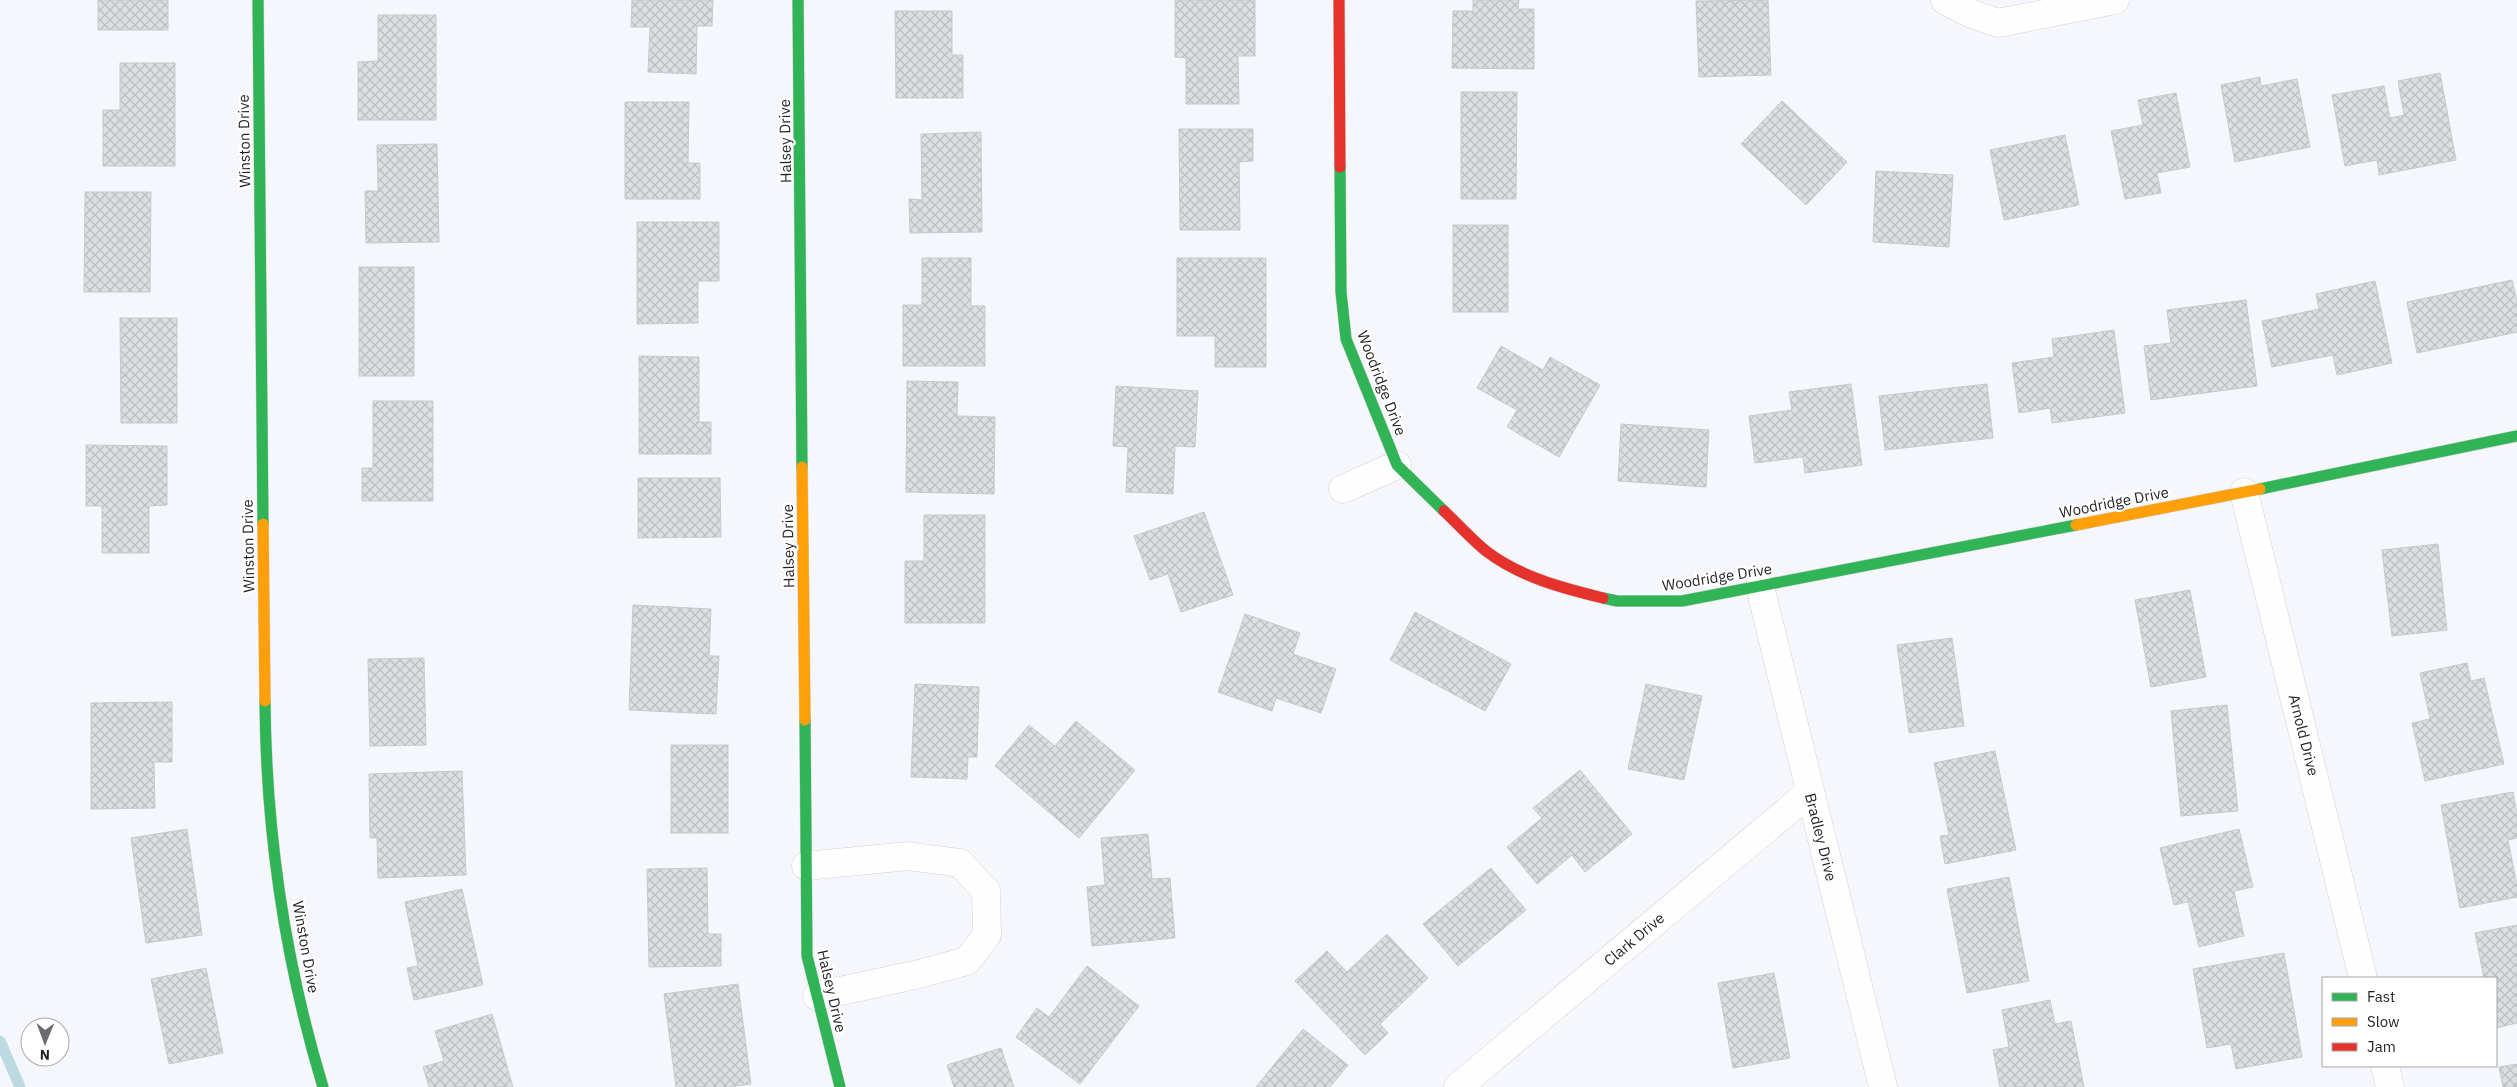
<svg xmlns="http://www.w3.org/2000/svg" width="2517" height="1087" font-family="'IBM Plex Sans',sans-serif">
<defs>
<pattern id="building-cross-hatch" width="8" height="8" patternUnits="userSpaceOnUse" patternTransform="scale(1.25)"><rect width="8" height="8" fill="#dcdee2"/><path d="M0 0l8 8M0 8l8-8" fill="none" stroke="#bcbec2"/></pattern>
</defs>
<rect width="100%" height="100%" fill="#f5f7fc"/>
<g fill="none" stroke-linecap="round" stroke-linejoin="round">
<!-- stream -->
<path stroke="#bcdae1" stroke-width="11" d="M0 1041 20 1087"/>
</g>
<!-- building -->
<g fill="url(#building-cross-hatch)" stroke="#c7c9cc">
<rect x="98" y="0" width="70" height="30"/>
<path d="M632 0H713L712 26H697L696 74 648 72 650 27H631Z"/>
<path d="M1175 0H1255V56H1238L1239 104H1186V58L1175 57Z"/>
<path d="M1473 0H1519L1518 9H1534V69L1452 68 1453 11H1473Z"/>
<path d="M1768 0 1771 75 1699 77 1696 1Z"/>
<path d="M895 11H952V55H963V98H896Z"/>
<path d="M378 15H436V120H358V62L378 61Z"/>
<path d="M120 63H175V166H103V110H120Z"/>
<path d="M2440 73 2456 160 2379 175 2377 160 2345 166 2332 95 2384 86 2390 118 2404 115 2398 81Z"/>
<path d="M2260 77 2261 86 2297 79 2310 147 2235 162 2221 85Z"/>
<path d="M1461 92H1517L1516 199H1461Z"/>
<path d="M2176 93 2190 167 2157 173 2161 193 2125 199 2111 131 2143 125 2138 100Z"/>
<path d="M1782 101 1847 162 1806 205 1741 144Z"/>
<path d="M625 102H689L688 163H700V199H625Z"/>
<path d="M1179 129H1253V161L1239 162 1240 230H1180Z"/>
<path d="M981 132 982 232 910 233 909 199 922 200 921 134Z"/>
<path d="M2065 135 2079 205 2004 220 1990 150Z"/>
<path d="M437 144 439 242 366 243 365 191H378L377 145Z"/>
<path d="M1876 171 1953 175 1949 247 1873 242Z"/>
<path d="M85 192H151L150 292H84Z"/>
<path d="M637 222H719V281H698V323L637 324Z"/>
<rect x="1453" y="225" width="55" height="87"/>
<path d="M922 258H971V306H985V366H903V305H922Z"/>
<path d="M1177 258H1266V367H1215V336H1177Z"/>
<rect x="359" y="267" width="55" height="109"/>
<path d="M2512 280 2517 301V332L2417 353 2407 302Z"/>
<path d="M2375 281 2392 363 2337 375 2333 355 2272 367 2262 321 2319 309 2316 294Z"/>
<path d="M2246 300 2257 386 2151 400 2144 346 2171 343 2167 310Z"/>
<path d="M120 318H177V423H121Z"/>
<path d="M2114 330 2125 413 2052 423 2050 408 2019 413 2012 363 2054 357 2052 339Z"/>
<path d="M1501 346 1543 370 1550 357 1600 385 1559 457 1507 427 1517 410 1477 388Z"/>
<path d="M639 356 699 357V422H711V454H639Z"/>
<path d="M907 381 958 382 957 416 995 417 994 494 906 492Z"/>
<path d="M1851 384 1862 465 1805 473 1803 457 1755 463 1749 416 1792 410 1789 392Z"/>
<path d="M1987 384 1993 438 1885 450 1879 396Z"/>
<path d="M1116 386 1198 391 1195 447 1175 446 1173 494 1126 492 1128 447 1113 446Z"/>
<path d="M373 401H433V501H362V468H373Z"/>
<path d="M1621 424 1709 430 1706 487 1618 481Z"/>
<path d="M86 445 167 446V505L149 506V553H102V506H86Z"/>
<path d="M638 478H720L721 537 638 538Z"/>
<path d="M1204 512 1233 595 1181 612 1168 574 1150 580 1134 536Z"/>
<path d="M924 515H985V623H905V561H924Z"/>
<path d="M2438 544 2447 630 2392 636 2382 550Z"/>
<path d="M2190 590 2206 677 2151 687 2135 600Z"/>
<path d="M633 605 711 609 709 656H719L716 714 629 710Z"/>
<path d="M1415 612 1511 664 1485 711 1390 660Z"/>
<path d="M1245 614 1300 633 1293 654 1336 669 1321 713 1276 698 1272 711 1218 692Z"/>
<path d="M1952 638 1964 726 1909 733 1897 645Z"/>
<path d="M424 658 426 745 370 746 368 659Z"/>
<path d="M2467 663 2471 681 2484 678 2504 764 2425 781 2412 723 2430 719 2420 673Z"/>
<path d="M915 684 979 687 977 757H968L967 779 911 777Z"/>
<path d="M1646 684 1702 696 1684 780 1628 769Z"/>
<path d="M172 702V762H154L155 808 91 809V703Z"/>
<path d="M2227 705 2238 811 2181 816 2171 711Z"/>
<path d="M1076 721 1135 770 1079 838 995 766 1029 725 1055 746Z"/>
<rect x="671" y="745" width="57" height="88"/>
<path d="M1995 751 2016 850 1945 864 1940 836 1949 835 1934 763Z"/>
<path d="M1580 770 1632 834 1585 872 1572 855 1537 884 1507 847 1542 818 1533 808Z"/>
<path d="M462 771 466 875 378 878 377 838H370L369 774Z"/>
<path d="M2513 792 2517 814V838L2508 840 2517 885V897L2460 908 2441 805Z"/>
<path d="M187 829 202 935 146 943 131 838Z"/>
<path d="M2239 829 2253 887 2234 891 2244 936 2199 947 2188 902 2174 905 2160 848Z"/>
<path d="M1148 834 1152 879 1170 878 1175 938 1092 946 1087 887 1105 885 1101 838Z"/>
<path d="M707 868 708 934H721V966L649 967 647 869Z"/>
<path d="M1491 868 1526 910 1458 966 1423 924Z"/>
<path d="M2009 877 2029 981 1967 993 1947 889Z"/>
<path d="M462 889 483 985 414 1000 407 968 418 966 405 902Z"/>
<path d="M2517 925V1023L2496 1028V978H2484L2475 933Z"/>
<path d="M1387 934 1428 978 1380 1024 1388 1033 1365 1055 1295 981 1327 951 1347 972Z"/>
<path d="M2284 953 2302 1057 2236 1069 2231 1044 2207 1048 2193 969Z"/>
<path d="M1087 966 1139 1006 1080 1084 1016 1037 1037 1008 1049 1017Z"/>
<path d="M206 968 223 1053 169 1064 151 979Z"/>
<path d="M1774 973 1790 1058 1733 1068 1718 983Z"/>
<path d="M738 984 751 1084 729 1087H676L664 994Z"/>
<path d="M2050 1000 2055 1024 2071 1021 2084 1087H2000L1993 1050 2009 1047 2002 1010Z"/>
<path d="M492 1014 513 1087H429L423 1067 444 1061 435 1031Z"/>
<path d="M1303 1029 1348 1065 1330 1087H1256Z"/>
<path d="M1001 1048 1014 1087H954L947 1065Z"/>
<path d="M2517 1064V1087H2503L2499 1067Z"/>
</g>
<g fill="none" stroke-linecap="round" stroke-linejoin="round">
<defs>
<g id="street">
<path d="M1945 0 1969 13 1998 23 2115 0"/>
<path d="M1343 489 1397 465"/>
<path d="M2244 492 2363 978"/>
<path d="M1760 587 1883 1087"/>
<path d="M806 866 908 856 960 863 986 891 987 935 967 961 919 974 817 996"/>
<path d="M2385 1066 2390 1087"/>
<path d="M1458 1087 1810 792"/>
</g>
<g id="fast">
<path d="M258 0 263 524"/>
<path d="M798 0 802 467"/>
<path d="M1340 167 1341 292 1346 339 1397 465 1444 511"/>
<path d="M2260 489 2517 436"/>
<path d="M1603 598 1617 601H1682L2076 525"/>
<path d="M265 701C266 831 285 962 323 1087"/>
<path d="M805 720 807 956 840 1087"/>
</g>
<g id="slow">
<path d="M802 467 805 720"/>
<path d="M263 524 265 701"/>
<path d="M2076 525 2260 489"/>
</g>
<g id="jam">
<path d="M1339 0 1340 167"/>
<path d="M1444 511C1458 524 1471 539 1486 551 1520 577 1562 588 1603 598"/>
</g>
</defs>
<!-- street casing -->
<use href="#street" stroke="#d1d2d6" stroke-width="29"/>
<!-- fast casing -->
<use href="#fast" stroke="#d1d2d6" stroke-width="12"/>
<!-- slow casing -->
<use href="#slow" stroke="#d1d2d6" stroke-width="12"/>
<!-- jam casing -->
<use href="#jam" stroke="#d1d2d6" stroke-width="12"/>
<!-- street -->
<use href="#street" stroke="#fefeff" stroke-width="28"/>
<!-- fast -->
<use href="#fast" stroke="#30b455" stroke-width="11"/>
<!-- slow -->
<use href="#slow" stroke="#ff9f0a" stroke-width="11"/>
<!-- jam -->
<use href="#jam" stroke="#e5322d" stroke-width="11"/>
</g>
<g text-anchor="middle" dominant-baseline="central" stroke-width="4.5" stroke-linejoin="round" paint-order="stroke">
<!-- street labels -->
<g font-size="15" fill="#1e2023" stroke="#fff">
<text transform="translate(244 141) rotate(-91)">Winston Drive</text>
<text transform="translate(785 141) rotate(-91)">Halsey Drive</text>
<text transform="translate(1382 383) rotate(69)">Woodridge Drive</text>
<text transform="translate(2114 502) rotate(-11)">Woodridge Drive</text>
<text transform="translate(248 546) rotate(-91)">Winston Drive</text>
<text transform="translate(788 546) rotate(-91)">Halsey Drive</text>
<text transform="translate(1717 577) rotate(-9)">Woodridge Drive</text>
<text transform="translate(2304 735) rotate(76)">Arnold Drive</text>
<text transform="translate(1821 837) rotate(76)">Bradley Drive</text>
<text transform="translate(1634 939) rotate(-40)">Clark Drive</text>
<text transform="translate(306 947) rotate(80)">Winston Drive</text>
<text transform="translate(832 991) rotate(77)">Halsey Drive</text>
</g>
</g>
<!-- legend -->
<rect x="2322" y="977" width="175" height="90" fill="#ffffff" stroke="#a5a6a7"/>
<rect x="2332" y="993" width="25" height="8" fill="#30b455" stroke="#a5a6a7"/>
<text x="2367" y="1002" font-size="15" fill="#1e2023">Fast</text>
<rect x="2332" y="1018" width="25" height="8" fill="#ff9f0a" stroke="#a5a6a7"/>
<text x="2367" y="1027" font-size="15" fill="#1e2023">Slow</text>
<rect x="2332" y="1043" width="25" height="8" fill="#e5322d" stroke="#a5a6a7"/>
<text x="2367" y="1052" font-size="15" fill="#1e2023">Jam</text>
<!-- north arrow -->
<g transform="translate(45 1042) rotate(181)"><circle r="24" fill="#ffffff" stroke="#a5a6a7"/>
<path d="M0-4L9 19L0 12L-9 19Z" fill="#696b6f"/>
<text y="-8" font-size="14" font-weight="bold" text-anchor="middle" fill="#1e2023">N</text>
</g>
</svg>
